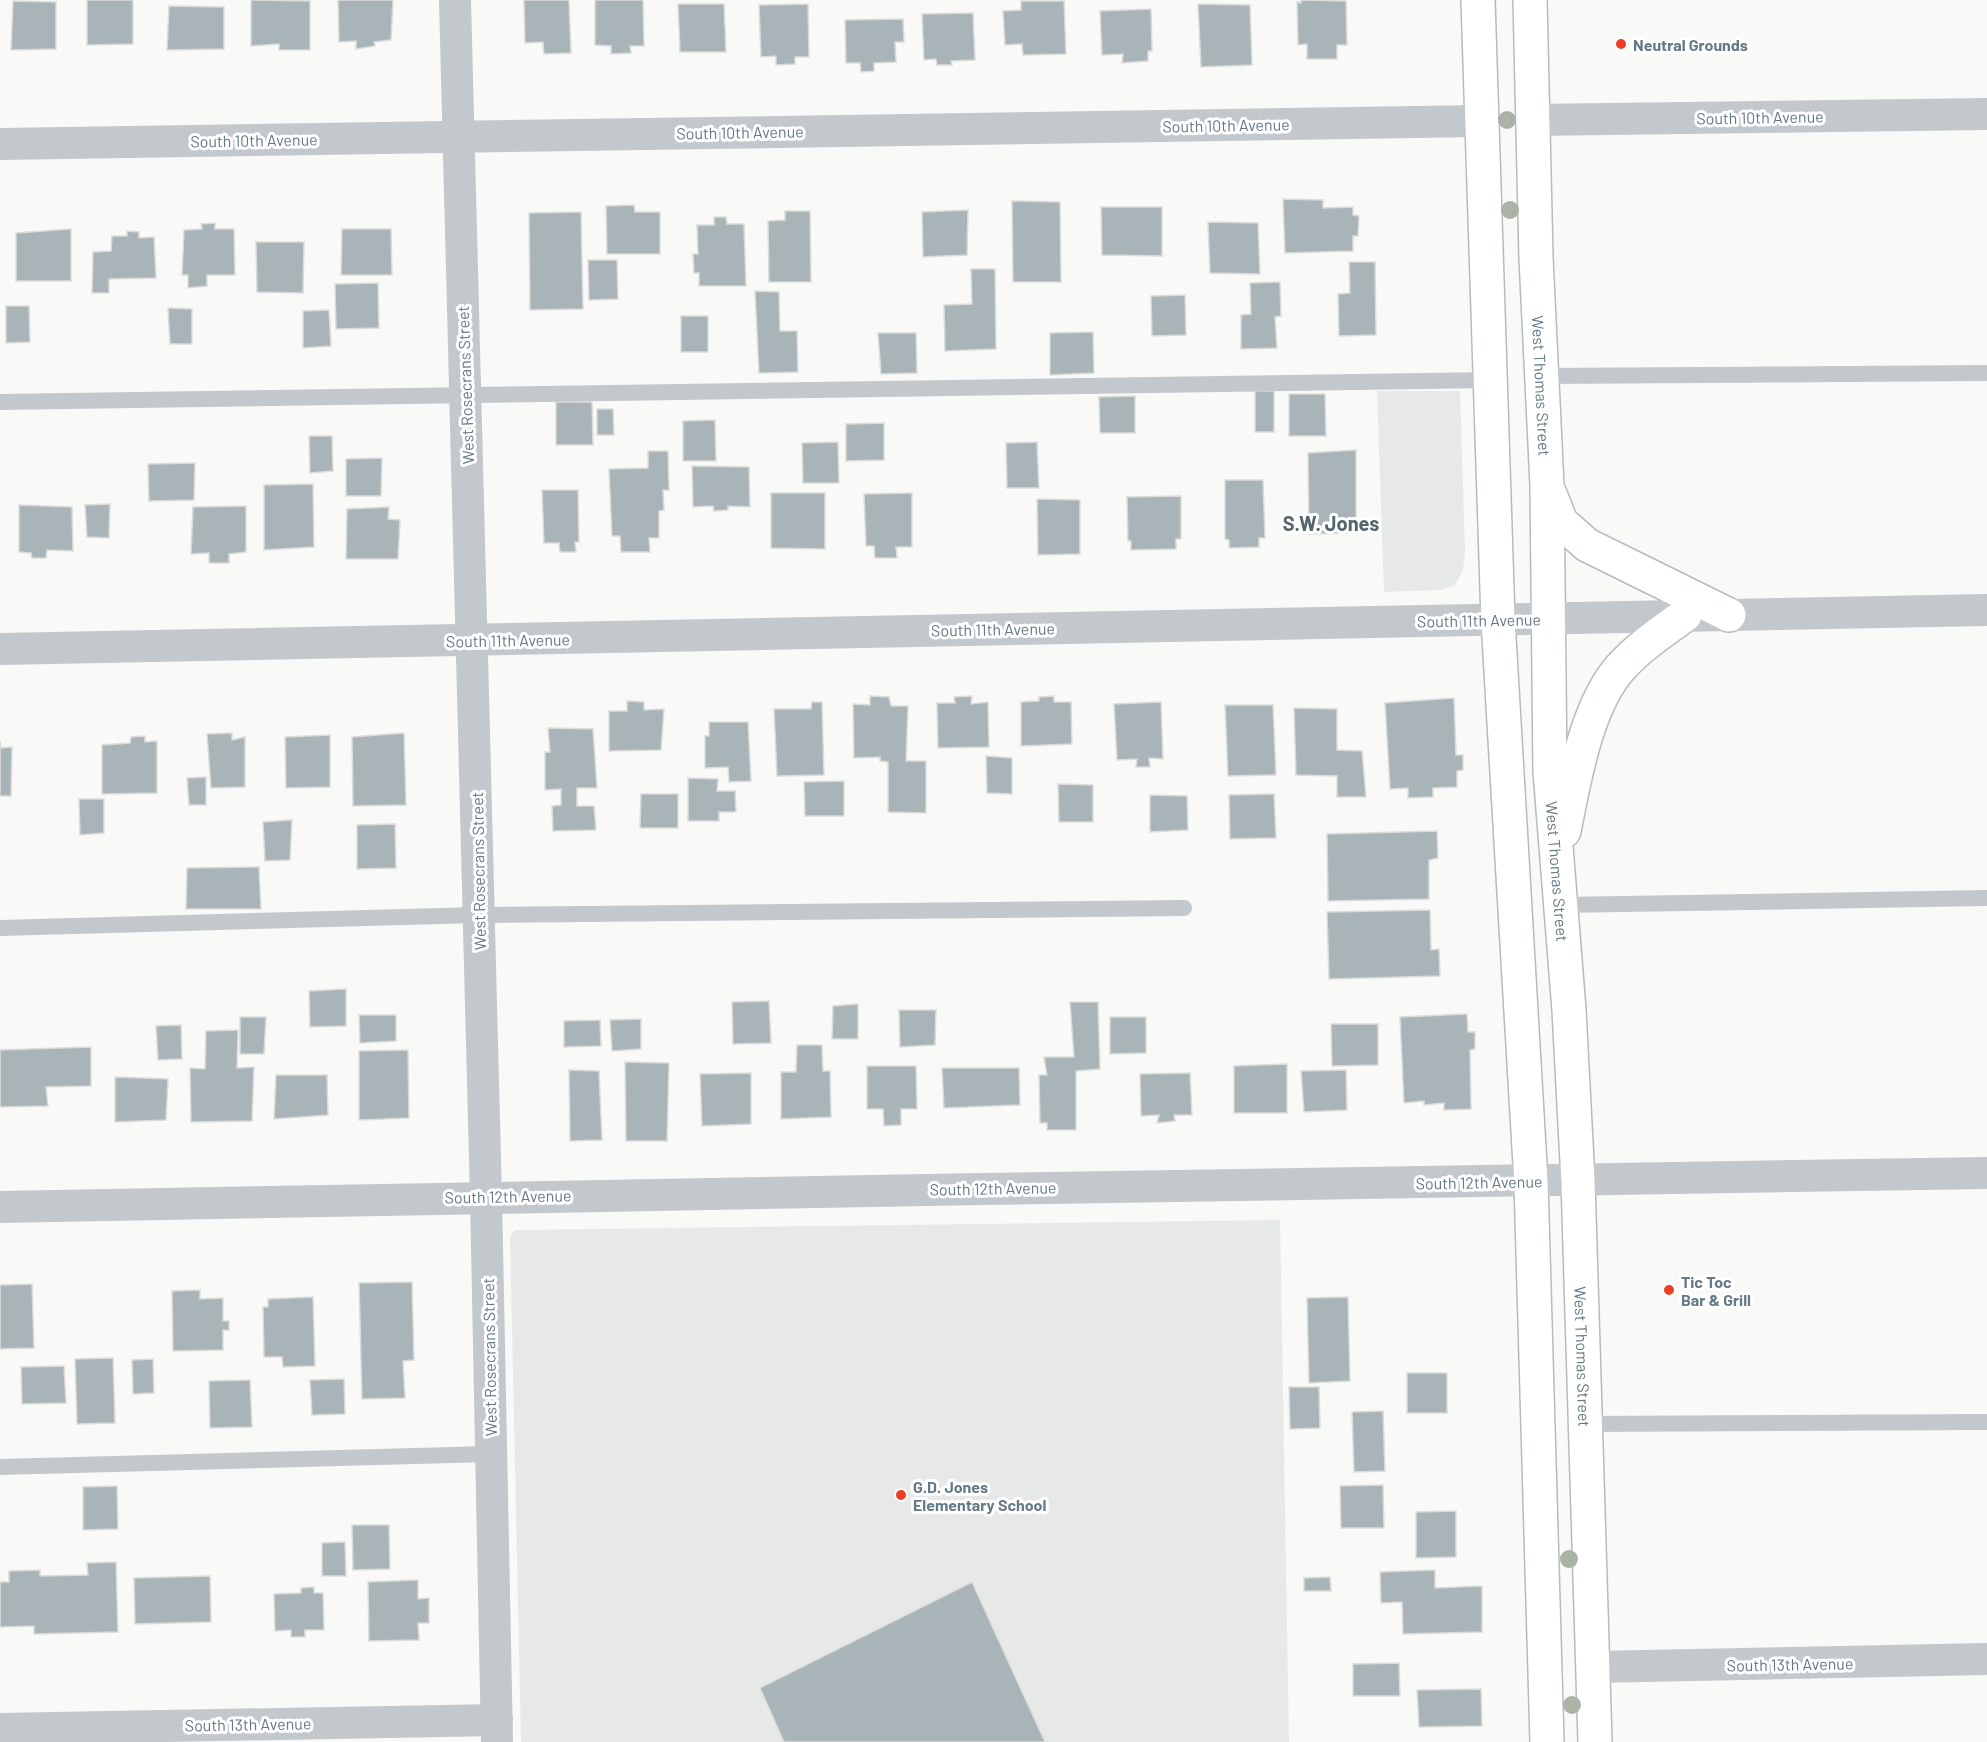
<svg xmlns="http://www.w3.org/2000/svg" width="1987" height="1742" font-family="Barlow,sans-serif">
<rect width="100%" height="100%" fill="#f9f9f7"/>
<!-- built -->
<g fill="#e7e9e8">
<path d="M1377 391H1460L1465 551 1463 570 1455 585 1441 590 1384 592Z"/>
<path d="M1280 1220 1289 1742H521L510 1237 515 1230Z"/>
</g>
<!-- building -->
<g fill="#a9b4b9" stroke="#dbdbd9" stroke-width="1.5">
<path d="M87 0H133V44L87 45Z"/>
<path d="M251 0 310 1V50H279V44L251 46Z"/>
<path d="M338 0H393L391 40 374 42 375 46 356 49V41L339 42Z"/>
<path d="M524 0H569L571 53 544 54 543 42 525 43Z"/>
<path d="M595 0H643L644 46H630L631 53 611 54V46L595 45Z"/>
<path d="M1301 0 1346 1 1347 45H1337V59H1307V44L1298 45 1297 2 1301 3Z"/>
<path d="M13 1 56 2V49L11 50Z"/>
<path d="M1021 1H1064L1066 54 1023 55 1022 44 1005 45 1003 11 1021 10Z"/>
<path d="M678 4H724L726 52H680Z"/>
<path d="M808 4 809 57H795V64L776 65V56L761 57 759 5Z"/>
<path d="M1198 4 1250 5 1252 65 1201 67Z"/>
<path d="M169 6 224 7V49L167 50Z"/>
<path d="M1151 9 1152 51H1148V61L1122 63 1123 54 1102 55 1100 11Z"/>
<path d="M973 13 975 60 951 61 952 65H937L936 59 924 60 922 14Z"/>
<path d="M903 19 904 42H895L896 62 874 63V71L861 72 860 63H846L845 20Z"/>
<path d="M1283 199 1323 200V208L1353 207V215L1359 216 1358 236H1353V251L1285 253Z"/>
<path d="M1012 201 1060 202 1061 282H1013Z"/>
<path d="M634 205 635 212H660V254H607L606 206Z"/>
<path d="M1101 207H1162V256L1102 255Z"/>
<path d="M968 210 967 255 923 257 922 212Z"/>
<path d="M785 211H810L811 282H769L768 221 785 220Z"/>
<path d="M581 212 583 309 530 310 529 213Z"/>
<path d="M714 217H726L727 224H744L746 286H699V273H694L693 254H698L697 225H714Z"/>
<path d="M1208 222 1258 223 1260 274 1210 273Z"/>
<path d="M215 223V229H234L235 275H207V286L188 288V275H182L184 230 202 229 201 224Z"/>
<path d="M71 229V281H16V233Z"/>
<path d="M342 229H391L392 275H341Z"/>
<path d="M127 231 139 232V238L154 237 156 278 109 279V293H92L93 252 111 251 112 236H127Z"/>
<path d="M256 242H304L303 293 257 292Z"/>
<path d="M588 260H617L618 299 589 300Z"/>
<path d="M1349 262H1375L1376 335 1339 336 1338 294 1350 293Z"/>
<path d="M971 269H995L996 349 945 351 944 305 972 304Z"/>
<path d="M1280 282 1281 316 1275 317 1277 348 1241 349V315L1251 314 1250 283Z"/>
<path d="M378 283 379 328 336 329 335 284Z"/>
<path d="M755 291 779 292 780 331H797L798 372 759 373Z"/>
<path d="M1185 295 1186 335 1152 336 1151 296Z"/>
<path d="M6 306H29L30 342 6 343Z"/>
<path d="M168 308 192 309V344H170Z"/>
<path d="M329 310 331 346 303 348V311Z"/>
<rect x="681" y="316" width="27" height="36"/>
<path d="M1093 332 1094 373 1050 375V333Z"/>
<path d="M878 333H916L917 373 881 374Z"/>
<rect x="1255" y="391" width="19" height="41"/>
<path d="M1289 394H1325L1326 436H1289Z"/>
<path d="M1135 396V433H1100L1099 397Z"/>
<path d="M556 402H592L593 445H556Z"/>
<path d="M597 409H613L614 435H597Z"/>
<path d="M715 420 716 461H683V421Z"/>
<path d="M884 423V460L846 461V424Z"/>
<path d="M309 436H332L333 471 310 473Z"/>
<path d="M838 442 839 483H803L802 443Z"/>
<path d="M1037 442 1039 488H1007L1006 443Z"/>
<path d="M1356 450V533L1309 534 1308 453Z"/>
<path d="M648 451H668L669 490H663L664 510 659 511V538H649L650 552H621L620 536H612L609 469 648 468Z"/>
<path d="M382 458 381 496H346V459Z"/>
<path d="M195 463 194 500 149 501 148 464Z"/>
<path d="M692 466 749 467 750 507 728 506V510L714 511 713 506 693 507Z"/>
<path d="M1225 480H1263L1265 538H1259V547L1229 548V540L1225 539Z"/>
<path d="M313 484 314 547 264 550V485Z"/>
<path d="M542 490H578L579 542H575L576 552H560L559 543H544Z"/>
<path d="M771 493H825V549L771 548Z"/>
<path d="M912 493V547H896L897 558H875L874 546H866L864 494Z"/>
<path d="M1181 496V539H1176V549L1131 550V541H1128L1127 497Z"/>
<path d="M1037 499 1080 500V554L1038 555Z"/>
<path d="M110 504 109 538 87 537 85 505Z"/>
<path d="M19 505 72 507 73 551 47 550 46 558H32L31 553 19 552Z"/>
<path d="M246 506V552L229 554V563H209V553L191 554 193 507Z"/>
<path d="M389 507 388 519 400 520 398 559H346L347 509Z"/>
<path d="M870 696 889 697 891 706H908L906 761H926V813L888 812V762L880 761V757L854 758 853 704 870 705Z"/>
<path d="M972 696 971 704 988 702 989 747 938 748 937 703H955L954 697Z"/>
<path d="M1054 696V702H1071L1072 744 1021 746V702L1039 701V697Z"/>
<path d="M1454 698 1456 755H1463V770L1457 771V787L1433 788V797L1408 798V788L1390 789 1385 703Z"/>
<path d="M627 701 644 702V710L664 709 661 750 609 751V711H627Z"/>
<path d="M812 702H822L824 775 777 776 774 709H811Z"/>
<path d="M1161 702 1163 759 1149 758 1150 767H1136L1137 759 1117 760 1114 704Z"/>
<path d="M1225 705H1273L1276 775 1228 776Z"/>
<path d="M1294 708 1337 709V750L1362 751 1366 797H1337V776L1296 775Z"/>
<path d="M709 722H748L751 781 729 782 728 767 705 768V736H709Z"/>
<path d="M548 728 593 729 597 788H577V806H594L596 830 553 831 552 806 561 805V789L545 790V752H550Z"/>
<path d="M232 733V740L245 737V787L211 788 207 734Z"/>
<path d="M404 733 406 805 353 806 352 737Z"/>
<path d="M330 735V787L286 788 285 737Z"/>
<path d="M145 736V742L157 741V793L102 794V745L130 743 131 737Z"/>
<path d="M0 741 1 748 12 747 11 796H0Z"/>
<path d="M986 756 1012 758V794L987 793Z"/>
<path d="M206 777V805H189L187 778Z"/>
<path d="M688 778 718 779 717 791H735L736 812H719V821H688Z"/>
<path d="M844 781V816H805L804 782Z"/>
<path d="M1058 784 1093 785V822H1059Z"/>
<path d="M641 794H678V828H640Z"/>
<path d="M1274 794 1276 838 1230 839 1229 795Z"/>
<path d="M1150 795 1187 796 1188 830 1150 832Z"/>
<path d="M79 799H104V833L80 835Z"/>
<path d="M292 820 290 860 265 861 263 822Z"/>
<path d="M395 824 396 868 357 869V825Z"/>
<path d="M1437 831 1438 858 1429 860V899L1328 901 1327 834Z"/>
<path d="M259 867 261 909H186L187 868Z"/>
<path d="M1430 910 1431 950 1439 949 1440 976 1329 979 1327 912Z"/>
<path d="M346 989V1026L310 1027 309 991Z"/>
<path d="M769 1001 771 1043 733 1044 732 1002Z"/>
<path d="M1070 1002H1098L1100 1069 1076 1071V1130H1047V1123H1040L1039 1075H1047L1044 1057H1074Z"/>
<path d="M858 1004V1039H832L833 1006Z"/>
<path d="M899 1010H936L935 1045 900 1047Z"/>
<path d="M1467 1014 1468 1032H1475V1049L1470 1050 1471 1109 1444 1110V1103L1424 1105V1101L1404 1103 1400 1017Z"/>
<path d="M359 1015H396V1041L360 1043Z"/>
<path d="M240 1017H266L264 1054H240Z"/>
<path d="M1110 1017H1146V1053L1110 1054Z"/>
<path d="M641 1019V1049L612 1051 610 1020Z"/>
<path d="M600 1020 601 1046 564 1047V1021Z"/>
<path d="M1331 1024H1378V1065L1332 1066Z"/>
<path d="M181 1025 182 1059 158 1060 156 1026Z"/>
<path d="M238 1030 237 1068 254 1067 252 1121 191 1122 190 1068 205 1069 206 1031Z"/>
<path d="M797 1045H822L823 1071H830L831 1117 781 1119V1072H796Z"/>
<path d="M91 1047V1086L46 1087 48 1106 0 1107V1050Z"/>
<path d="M408 1050 409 1118 359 1120V1051Z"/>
<path d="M625 1062 669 1063 667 1141H626Z"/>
<path d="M1287 1064V1113H1234V1066Z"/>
<path d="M867 1066H916L917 1109H901V1125L884 1126 883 1109H867Z"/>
<path d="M942 1068H1019L1020 1105 944 1108Z"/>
<path d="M569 1070 599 1071 602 1140 570 1141Z"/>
<path d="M1346 1070 1347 1110 1304 1112 1301 1071Z"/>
<path d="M751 1073V1124L702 1126 700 1074Z"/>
<path d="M1190 1073 1192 1115H1174L1175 1121 1157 1123 1159 1115 1141 1116 1140 1074Z"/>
<path d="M276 1075H327L328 1115 274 1119Z"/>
<path d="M115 1077 168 1079 166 1120 115 1122Z"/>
<path d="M412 1282 414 1360 403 1361 405 1398 362 1399 359 1283Z"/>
<path d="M32 1284 34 1348 0 1349V1285Z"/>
<path d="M200 1290V1299L223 1298V1321H229V1330H223V1350L173 1351 172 1291Z"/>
<path d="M313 1297 315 1366 283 1367 282 1357H264L263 1307H268V1299Z"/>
<path d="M1348 1297 1350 1381 1309 1383 1307 1298Z"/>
<path d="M113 1358 115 1423 77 1424 75 1359Z"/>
<path d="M153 1359 154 1393 133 1394 132 1360Z"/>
<path d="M64 1366 66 1403 22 1404 21 1367Z"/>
<rect x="1407" y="1373" width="40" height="40"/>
<path d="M344 1379 345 1414 312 1415 310 1380Z"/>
<path d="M250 1380 252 1427 210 1428 209 1381Z"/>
<path d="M1289 1387H1319L1320 1428 1290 1429Z"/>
<path d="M1383 1411 1385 1471 1354 1472 1352 1412Z"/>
<path d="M1383 1485 1384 1528H1341L1340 1486Z"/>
<path d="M117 1486 118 1529 83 1530V1487Z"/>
<path d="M1456 1511V1557L1416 1558V1512Z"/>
<path d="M352 1525H389L390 1569 353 1570Z"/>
<path d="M345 1542 346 1576H322V1543Z"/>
<path d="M116 1562 118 1632 34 1634V1626L0 1627V1582H9V1571L40 1570V1576L88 1575 87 1563Z"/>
<path d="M1435 1570V1588L1482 1586V1632L1403 1634 1402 1602 1381 1603 1380 1572Z"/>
<path d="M210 1576 211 1622 135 1624 134 1578Z"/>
<path d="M1330 1577 1331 1591H1304V1578Z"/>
<path d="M418 1580V1599L429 1598V1623H418L419 1640 369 1641 368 1582Z"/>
<path d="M972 1582 1045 1742H784L760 1688Z"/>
<path d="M314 1587V1593H323L324 1630H305V1637H291V1630L275 1631 274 1594 301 1593V1588Z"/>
<path d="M1399 1663 1400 1696H1353V1664Z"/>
<path d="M1481 1689 1482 1726 1419 1727 1417 1690Z"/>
</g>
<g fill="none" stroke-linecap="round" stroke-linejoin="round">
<defs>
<g id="secondary">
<path d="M1478 0 1498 620 1531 1182 1547 1742"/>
<path id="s1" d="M1530 0 1536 258 1547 485 1550 771 1569 1010 1578 1181 1595 1742"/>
<path d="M1550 494 1561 522 1587 545 1729 615"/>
<path d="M1564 831C1574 781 1586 706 1621 667 1639 647 1663 631 1685 615"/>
</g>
</defs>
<!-- secondary casing -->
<use href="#secondary" stroke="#b4bcc0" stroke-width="36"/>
<!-- lane -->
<g stroke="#c2c8cb" stroke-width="16">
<path d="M1543 376 1987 373"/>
<path d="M0 402 1492 380"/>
<path d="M1560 905 1987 898"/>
<path d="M0 928 479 915 1184 908"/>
<path d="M1587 1424 1987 1422"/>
<path d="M0 1467 491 1454"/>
</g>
<!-- street -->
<g stroke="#c2c8cb" stroke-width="32">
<path d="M455 0 486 1197 497 1742"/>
<path d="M1532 120 1987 114"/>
<path d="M0 144 1481 121"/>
<path d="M0 649 1987 610"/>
<path d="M0 1207C662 1192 1325 1185 1987 1173"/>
<path d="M1594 1667 1987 1659"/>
<path d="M0 1729 497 1720"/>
</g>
<!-- secondary -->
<use href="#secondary" stroke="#fff" stroke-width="33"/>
</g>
<!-- trees -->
<g fill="#aab3a5">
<circle cx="1507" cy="120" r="9"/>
<circle cx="1510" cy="210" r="9"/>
<circle cx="1569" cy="1559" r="9"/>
<circle cx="1572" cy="1705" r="9"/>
</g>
<!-- markers -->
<g fill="#ec3e24" stroke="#fff" stroke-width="2">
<circle cx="1621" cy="44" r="6"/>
<circle cx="1669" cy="1290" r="6"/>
<circle cx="901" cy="1495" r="6"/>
</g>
<g text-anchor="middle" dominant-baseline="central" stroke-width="6" stroke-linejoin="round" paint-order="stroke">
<!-- poi labels -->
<g font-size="16" font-weight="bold" fill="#637984" stroke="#fff" text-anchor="start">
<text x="1633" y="44">Neutral Grounds</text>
<text x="1681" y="1281">Tic Toc<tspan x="1681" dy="18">Bar &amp; Grill</tspan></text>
<text x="913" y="1486">G.D. Jones<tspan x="913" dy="18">Elementary School</tspan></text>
</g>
<!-- street labels -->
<g font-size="16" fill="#637984" stroke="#fff">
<text transform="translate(1760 117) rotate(-1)">South 10th Avenue</text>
<text transform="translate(1226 125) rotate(-1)">South 10th Avenue</text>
<text transform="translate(740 132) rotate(-1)">South 10th Avenue</text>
<text transform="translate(254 140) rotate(-1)">South 10th Avenue</text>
<text transform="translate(465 385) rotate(-92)">West Rosecrans Street</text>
<text stroke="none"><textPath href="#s1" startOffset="386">West Thomas Street</textPath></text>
<text transform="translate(1479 620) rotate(-1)">South 11th Avenue</text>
<text transform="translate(993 629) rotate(-1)">South 11th Avenue</text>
<text transform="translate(508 640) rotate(-1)">South 11th Avenue</text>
<text transform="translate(478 871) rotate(-91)">West Rosecrans Street</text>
<text stroke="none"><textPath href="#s1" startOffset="872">West Thomas Street</textPath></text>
<text transform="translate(1479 1182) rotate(-1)">South 12th Avenue</text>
<text transform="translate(993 1188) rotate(-1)">South 12th Avenue</text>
<text transform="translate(508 1196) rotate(-1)">South 12th Avenue</text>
<text stroke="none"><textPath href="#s1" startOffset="1358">West Thomas Street</textPath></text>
<text transform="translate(489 1357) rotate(-91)">West Rosecrans Street</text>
<text transform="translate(1790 1664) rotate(-1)">South 13th Avenue</text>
<text transform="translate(248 1724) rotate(-1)">South 13th Avenue</text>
</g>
<!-- quarter labels -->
<g font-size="20" font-weight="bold" fill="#55666e" stroke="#fff">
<text x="1331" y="523">S.W. Jones</text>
</g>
</g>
</svg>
